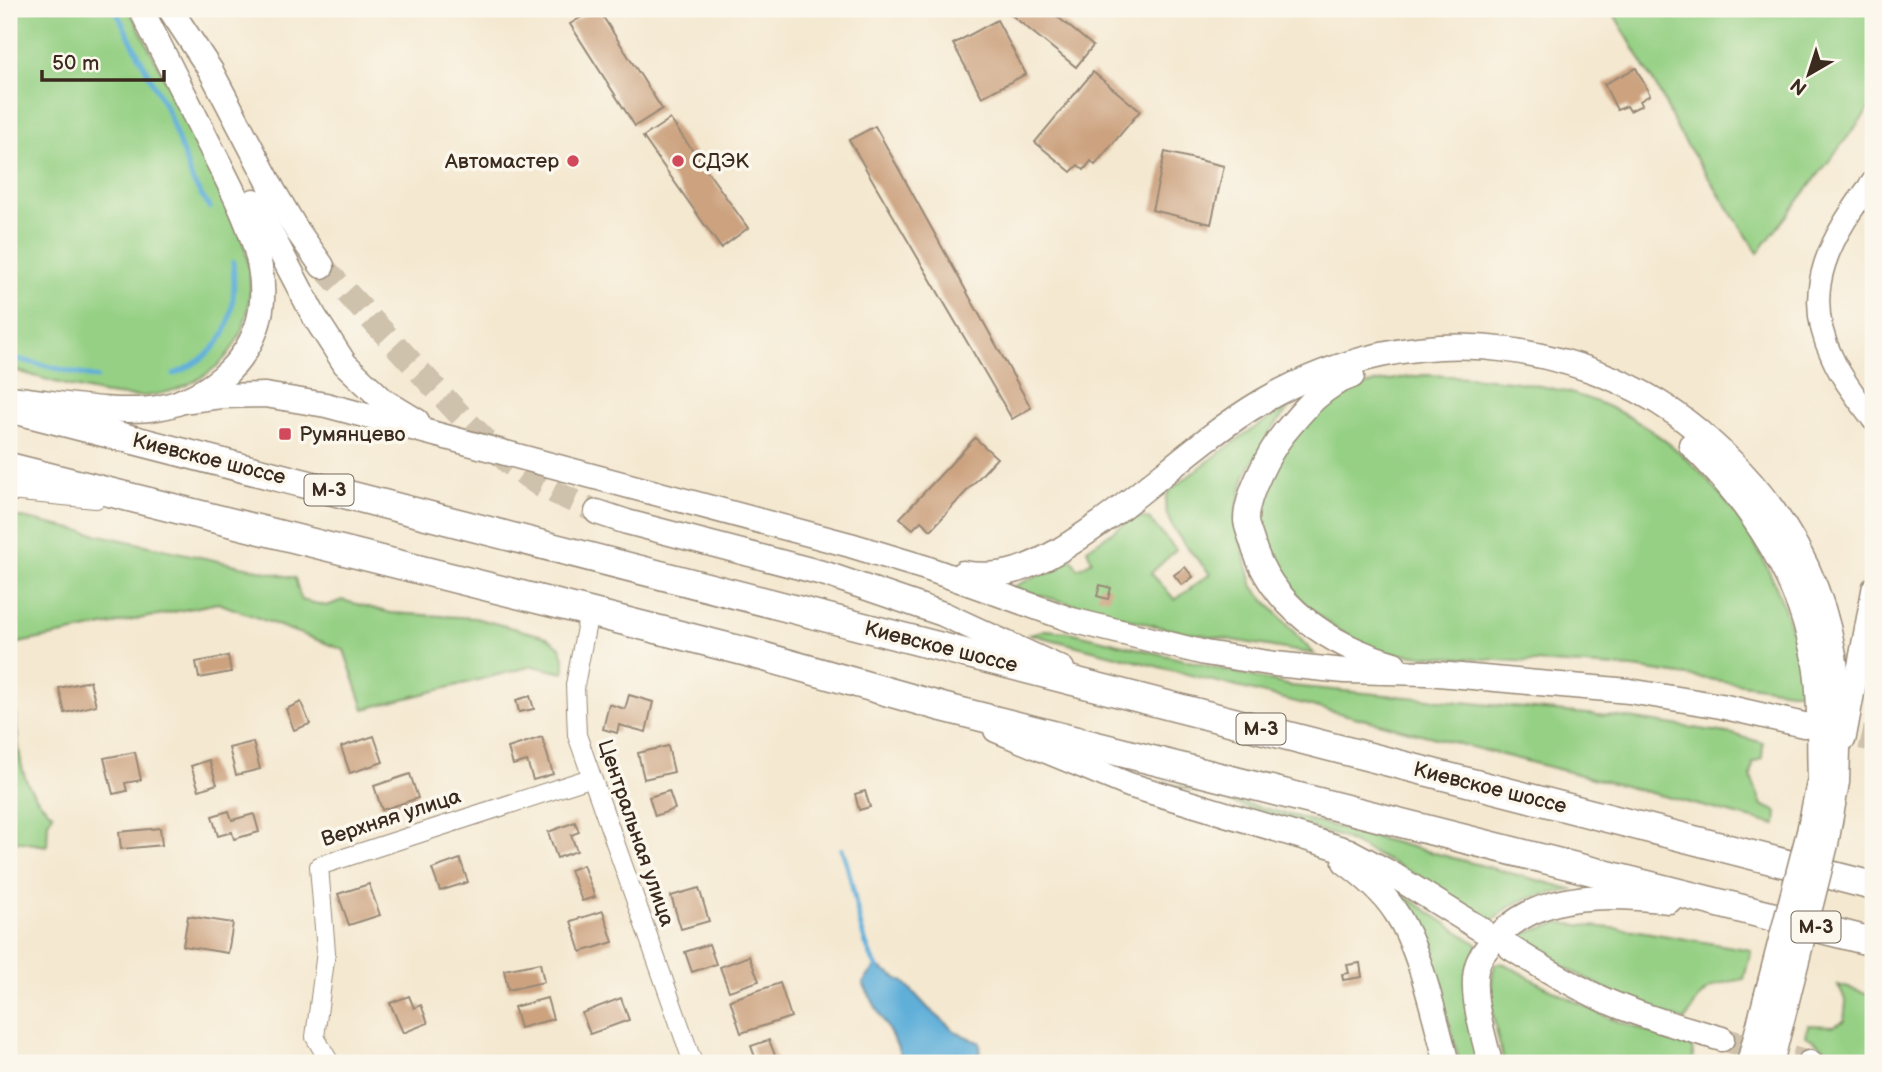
<svg xmlns="http://www.w3.org/2000/svg" width="1882" height="1072" font-family="'Balsamiq Sans',sans-serif">
<rect width="100%" height="100%" fill="#fbf7ec"/>
<filter id="ink" filterUnits="userSpaceOnUse"><feTurbulence type="fractalNoise" baseFrequency=".0143" numOctaves="2"/><feDisplacementMap in="SourceGraphic" scale="14" xChannelSelector="R" yChannelSelector="G"/><feConvolveMatrix kernelMatrix="1 2 1 2 8 2 1 2 1" color-interpolation-filters="sRGB"/></filter>
<filter id="wash" filterUnits="userSpaceOnUse"><feTurbulence type="fractalNoise" baseFrequency=".00686" numOctaves="4" result="noise"/><feDisplacementMap in="SourceGraphic" scale="28" xChannelSelector="R" yChannelSelector="G"/><feGaussianBlur stdDeviation="1.57" result="paint"/><feColorMatrix in="noise" values="0 0 0 0 0 0 0 0 0 0 0 0 0 0 0 0 0 1.4 0 .05"/><feComposite in="paint" operator="in"/></filter>
<g filter="url(#wash)">
<rect width="100%" height="100%" fill="#f4e8d0"/>
<!-- green -->
<g fill="#95d084" stroke="#687d51" stroke-width="2">
<path d="M9 9H129C152 53 174 97 197 142 218 182 248 233 250 280 252 312 241 344 217 366 192 387 160 398 128 396 88 394 48 379 9 369Z"/>
<path d="M1611 9H1873V104L1758 253 1678 131 1661 95Z"/>
<path d="M1425 375C1483 377 1547 381 1602 404 1713 450 1792 574 1803 691H1790L1633 668 1382 653C1335 632 1299 608 1275 561 1272 554 1266 545 1264 537 1259 512 1269 480 1280 459 1294 432 1314 410 1342 395 1367 381 1397 379 1425 375Z"/>
<path d="M1292 404 1269 433 1245 476 1234 517 1253 587 1314 654 1168 629 1011 588 1072 559 1078 569 1092 561 1087 549 1136 516 1149 519 1176 550 1151 573 1175 600 1210 574C1195 555 1151 515 1170 490L1245 434Z"/>
<path d="M9 515 295 578 301 600 327 606 342 600 391 613 475 618 547 637 560 647 564 658V673L533 666 364 709 344 650 218 603 9 645Z"/>
<path d="M1045 630 1070 632 1291 686 1629 718 1733 734 1763 743 1762 758 1753 763 1751 777 1762 805 1777 812 1776 825 1030 634Z"/>
<path d="M9 667C11 681 14 696 15 710 20 753 16 785 53 814L48 822 47 846 9 840Z"/>
<path d="M1164 782 1575 890C1545 894 1513 897 1493 921L1418 876 1341 837Z"/>
<path d="M1393 888 1477 944 1479 1063H1460L1430 956 1414 915Z"/>
<path d="M1558 923 1633 930 1751 950 1744 979C1706 986 1704 988 1685 1021L1625 999 1516 942 1520 935Z"/>
<path d="M1501 962 1548 988 1609 1018 1692 1047 1694 1063H1504C1496 1028 1485 1000 1495 964Z"/>
<path d="M1838 985 1873 995V1063C1842 1063 1831 1051 1806 1036L1808 1025 1834 1026 1844 1021 1846 1002Z"/>
</g>
<!-- water -->
<path fill="#5eafd9" stroke="#4c6c7c" stroke-width="2" d="M876 966 904 982 928 1008 956 1032 980 1043 981 1063H903L897 1046 863 983Z"/>
<g fill="none" stroke-linecap="round" stroke-linejoin="round">
<!-- stream -->
<g stroke="#5eafd9" stroke-width="5">
<path d="M115 9 168 112 193 182 210 208"/>
<path d="M9 357 97 378"/>
<path d="M174 374C229 351 237 317 233 262"/>
<path d="M842 849C857 889 855 931 878 969"/>
</g>
</g>
<g id="blocks">
<!-- building -->
<g fill="#cca27f">
<path d="M595 9H598L662 109 635 126 570 24Z"/>
<path d="M1004 9H1048L1093 46 1076 67Z"/>
<path d="M997 20 1026 74 982 97 953 44Z"/>
<path d="M1636 68 1650 95 1640 101 1642 105 1630 111 1627 106 1617 110 1604 84Z"/>
<path d="M1093 72 1140 111 1095 165 1091 161 1084 170 1078 165 1071 172 1035 142Z"/>
<path d="M670 119 748 228 721 248 643 137Z"/>
<path d="M875 126 1031 408 1012 419 849 140Z"/>
<path d="M1165 152 1224 166 1211 224 1152 210Z"/>
<path d="M975 438 997 458 931 530 921 521 913 529 900 518Z"/>
<path d="M1185 567 1193 577 1182 585 1174 575Z"/>
<path d="M1100 585 1111 588 1108 599 1097 596Z"/>
<path d="M228 656 231 672 199 678 196 662Z"/>
<path d="M90 681 96 705 65 713 59 688Z"/>
<path d="M629 695 653 702 646 732 619 725 617 733 603 729 609 704 625 709Z"/>
<path d="M530 696 534 709 519 712 516 700Z"/>
<path d="M301 702 310 724 294 730 286 709Z"/>
<path d="M374 736 383 762 350 773 341 747Z"/>
<path d="M542 737 553 774 533 780 527 761 513 765 508 748Z"/>
<path d="M253 742 260 769 236 775 229 748Z"/>
<path d="M668 746 674 772 644 779 638 753Z"/>
<path d="M135 752 141 780 125 783 127 791 113 794 104 758Z"/>
<path d="M209 760 217 784 199 790 191 766Z"/>
<path d="M410 774 418 798 382 810 374 786Z"/>
<path d="M669 791 675 809 655 816 649 797Z"/>
<path d="M865 791 870 807 859 810 855 794Z"/>
<path d="M229 811 232 820 254 814 259 832 234 839 232 832 218 836 212 816Z"/>
<path d="M575 822 579 832 571 835 577 851 557 858 548 832Z"/>
<path d="M160 828 162 845 121 849 119 832Z"/>
<path d="M460 859 468 882 440 891 432 869Z"/>
<path d="M583 865 595 897 582 901 570 870Z"/>
<path d="M369 884 380 915 349 925 338 894Z"/>
<path d="M699 888 709 921 681 929 671 896Z"/>
<path d="M603 911 613 942 581 952 571 921Z"/>
<path d="M188 916 233 923 228 953 183 946Z"/>
<path d="M709 944 716 964 692 972 685 952Z"/>
<path d="M749 956 759 981 729 991 720 967Z"/>
<path d="M540 963 544 982 508 990 504 970Z"/>
<path d="M1360 963 1362 977 1343 980 1342 974 1349 973 1347 965Z"/>
<path d="M780 983 791 1017 741 1033 730 1000Z"/>
<path d="M409 996 414 1008 421 1005 428 1023 403 1033 390 1003Z"/>
<path d="M547 998 553 1019 520 1028 514 1007Z"/>
<path d="M621 998 629 1020 590 1034 582 1013Z"/>
<path d="M769 1040 778 1063H739L755 1057 751 1046Z"/>
</g>
</g>
</g>
<g filter="url(#ink)">
<use href="#blocks" fill-opacity="0" stroke="#988977" stroke-width="2"/>
<g fill="none" stroke-linecap="round" stroke-linejoin="round">
<!-- secondary-tunnel -->
<g stroke="#cfc2ac" stroke-width="24" stroke-dasharray="24 12" stroke-linecap="butt">
<path d="M322 266 461 416 510 464 541 486 597 512"/>
<path d="M1826 729 1873 740"/>
<path d="M1722 1039 1809 1063"/>
</g>
<defs>
<g id="minor">
<path d="M9 491 96 499"/>
<path d="M589 612 575 685 577 735 693 1063"/>
<path d="M330 1063 315 1037 326 952 319 866 590 778"/>
</g>
<g id="tertiary">
<path d="M1873 181C1832 235 1799 289 1832 357 1842 380 1859 400 1873 420"/>
<path d="M1845 739 1873 588"/>
</g>
<g id="secondary">
<path d="M170 9 211 71 273 190 296 229 322 266"/>
<path d="M254 201 314 316 345 364 384 401 417 421"/>
<path d="M1352 376C1322 386 1304 409 1284 433 1269 452 1246 496 1246 520 1246 526 1250 534 1252 541 1270 606 1331 646 1394 664"/>
<path d="M9 398C53 402 115 415 157 408 183 404 209 390 228 372 300 301 242 210 206 138 184 95 163 52 141 9"/>
<path d="M182 401 221 396 265 395 326 405 850 545 926 568 1072 620 1205 653 1275 664 1345 671 1427 673 1629 691 1721 706 1804 725"/>
<path d="M1691 445C1749 502 1794 568 1812 649 1822 691 1818 735 1820 778"/>
<path d="M597 512 627 522 826 574 943 614 1062 669"/>
<path d="M963 573C980 576 1000 575 1017 570 1048 560 1076 540 1102 522 1156 483 1205 435 1263 401 1337 358 1423 338 1509 350 1577 360 1643 385 1697 430 1774 494 1827 576 1837 678 1840 713 1838 747 1837 782"/>
<path d="M996 730 1129 785 1349 851 1390 873 1482 930"/>
<path d="M1345 862C1364 876 1382 891 1395 911 1420 947 1435 1020 1447 1063"/>
<path d="M1511 948C1539 966 1569 983 1600 998 1639 1016 1681 1027 1722 1039"/>
<path d="M1490 1063C1484 1036 1468 990 1478 963 1482 952 1493 941 1501 933 1545 891 1613 894 1669 901"/>
<path d="M1749 1063 1766 998"/>
<path d="M1771 1063 1786 1004"/>
<path d="M1809 1063H1810"/>
</g>
<g id="trunk">
<path d="M9 408 1873 886"/>
<path d="M9 467 589 612 747 652 942 707 1873 942"/>
</g>
</defs>
<!-- minor casing -->
<use href="#minor" stroke="#988977" stroke-width="20"/>
<!-- tertiary casing -->
<use href="#tertiary" stroke="#988977" stroke-width="24"/>
<!-- secondary casing -->
<use href="#secondary" stroke="#988977" stroke-width="27"/>
<!-- trunk casing -->
<use href="#trunk" stroke="#988977" stroke-width="31"/>
<!-- minor -->
<use href="#minor" stroke="#fff" stroke-width="18"/>
<!-- tertiary -->
<use href="#tertiary" stroke="#fff" stroke-width="21"/>
<!-- secondary -->
<use href="#secondary" stroke="#fff" stroke-width="24"/>
<!-- trunk -->
<use href="#trunk" stroke="#fff" stroke-width="28"/>
<defs>
<g id="secondary-bridge">
<path d="M1766 998 1809 832 1820 778"/>
<path d="M1786 1004 1826 844 1837 782"/>
</g>
</defs>
<!-- secondary-bridge casing -->
<use href="#secondary-bridge" stroke="#988977" stroke-width="27" stroke-linecap="butt"/>
<!-- secondary-bridge -->
<use href="#secondary-bridge" stroke="#fff" stroke-width="24"/>
</g>
</g>
<!-- markers -->
<g fill="#d1495b" stroke="#fbf7ec" stroke-width="2.5">
<circle cx="573" cy="161" r="7"/>
<circle cx="678" cy="161" r="7"/>
<rect x="278" y="427" width="14" height="14" rx="3.5"/>
</g>
<g text-anchor="middle" dominant-baseline="central" stroke-width="7" stroke-linejoin="round" paint-order="stroke">
<!-- shield labels -->
<g fill="#fbf7ec" stroke="#75685c" stroke-width="2">
<rect x="304.5" y="474.5" width="49" height="31" rx="5"/>
<rect x="1236.5" y="713.5" width="49" height="31" rx="5"/>
<rect x="1791.5" y="911.5" width="49" height="31" rx="5"/>
</g>
<g font-size="19" font-weight="bold" fill="#3b2a1e">
<text x="329" y="490">М-3</text>
<text x="1261" y="729">М-3</text>
<text x="1816" y="927">М-3</text>
</g>
<!-- poi labels -->
<g font-size="21" fill="#3b2a1e" stroke="#fbf7ec" text-anchor="start">
<text x="559" y="161" text-anchor="end">Автомастер</text>
<text x="692" y="161">СДЭК</text>
<text x="299" y="434">Румянцево</text>
</g>
<!-- street labels -->
<g font-size="21" fill="#3b2a1e" stroke="#fbf7ec">
<text transform="translate(209 459) rotate(14)">Киевское шоссе</text>
<text transform="translate(941 647) rotate(14)">Киевское шоссе</text>
<text transform="translate(1490 788) rotate(14)">Киевское шоссе</text>
<text transform="translate(391 818) rotate(-18)">Верхняя улица</text>
<text transform="translate(636 833) rotate(71)">Центральная улица</text>
</g>
</g>
<!-- margin -->
<rect width="1882" height="1072" fill="none" stroke="#fbf7ec" stroke-width="35"/>
<!-- north arrow -->
<g transform="translate(1809 74) rotate(219)" stroke="#fbf7ec" stroke-width="5" paint-order="stroke">
<path d="M0-5L12 26L0 18L-12 26Z" fill="#3b2a1e"/>
<text y="-10" font-size="19" font-weight="bold" text-anchor="middle" fill="#3b2a1e">N</text>
</g>
<!-- scale -->
<path d="M42 70v10h122v-10" fill="none" stroke="#3b2a1e" stroke-width="3.5"/>
<text x="52" y="70" font-size="21" fill="#3b2a1e" stroke="#fbf7ec" stroke-width="5" paint-order="stroke">50 m</text>
</svg>
